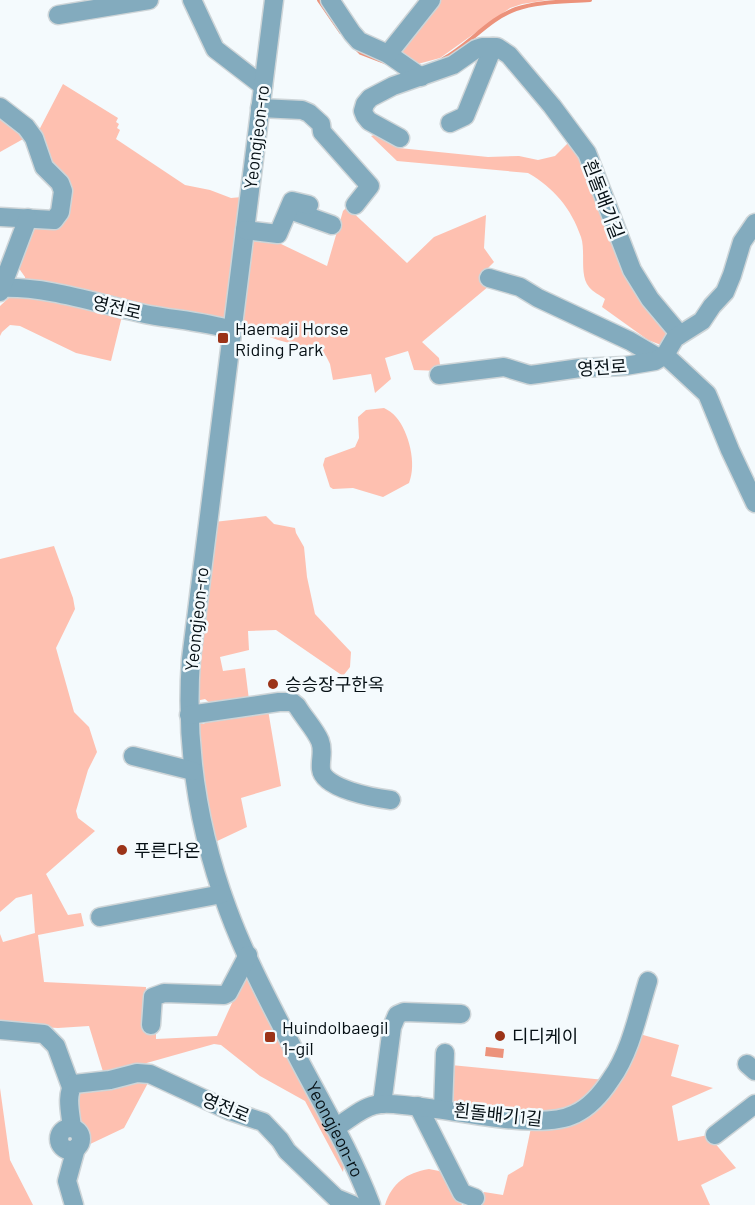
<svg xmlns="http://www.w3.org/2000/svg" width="755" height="1205" font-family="Barlow,'Noto Sans KR',sans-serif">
<rect width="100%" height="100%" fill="#f4fafd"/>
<!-- green -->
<g fill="#fec0b0">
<path d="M435 0H548L522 4 510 8 440 58 414 65 394 53Z"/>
<path d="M63 84 118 118 116 122 119 124 117 128 120 130 116 139 185 185 210 190 231 198 242 197 228 316 222 321 25 282V277L18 267 34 222 64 220 70 212 69 198 52 168 37 134Z"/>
<path d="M3 114 25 138 0 152V116Z"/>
<path d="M377 134 399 148 488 157 519 156 538 160 555 156 571 140 670 334 661 345 648 340 602 307 605 299C600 295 593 292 589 287 579 275 586 252 581 237 571 208 554 188 528 173L397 161 371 136Z"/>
<path d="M347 207 407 263 434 237 486 215 484 248 494 262 481 275 489 286 422 342 439 358 441 371 414 370 408 351 385 358 391 379 375 393 371 374 333 380 330 364 326 356 319 351 278 340 240 326 251 241 279 243 327 266 343 211Z"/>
<path d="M22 292 123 312 111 361 76 353 20 326 10 325 2 332 0 336V306L12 295Z"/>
<path d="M384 408C388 410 393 413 396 417 409 432 417 464 409 483L383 497 353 488 333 489 330 487 323 465 325 458 355 447 359 438 358 417 366 410Z"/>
<path d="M266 516 274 524 295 528 296 533 304 547 307 577 315 614 351 652 350 667 343 676 276 630 248 631 249 650 220 657 223 671 245 668 249 700 211 704 205 699 196 701 198 663 214 522Z"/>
<path d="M54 546 73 598 75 609 56 648 74 712 89 727 97 752 88 770 76 811 78 818 95 831 46 874 68 915 81 913 84 926 38 935 44 982 146 987 145 1028H156V1039L217 1036 247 970 345 1160 343 1172 305 1101 260 1076 221 1045 214 1044 104 1075 89 1026 58 1028 0 1025V934L3 942 35 933 32 894 16 898 0 912V559Z"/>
<path d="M268 710 281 786 241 798 247 827 213 843 195 723 204 724 209 716Z"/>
<path d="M636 1033 679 1045 671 1076 713 1088 672 1106 678 1141 708 1135 736 1168 701 1185 710 1205H480L484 1192 503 1195 508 1175 523 1166 532 1123 576 1118Z"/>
<path d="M451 1065 605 1080 574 1111 501 1113 449 1101Z"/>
<path d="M127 1080 149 1081 124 1128 86 1146V1133L78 1125 75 1097 83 1088Z"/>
<path d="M0 1088 10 1160 33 1205H0Z"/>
<path d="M429 1169C432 1170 436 1170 439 1171 449 1176 459 1195 462 1205H385C392 1183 406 1173 429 1169Z"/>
</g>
<!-- water -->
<path fill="#ec927b" d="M486 1047 504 1049 503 1058 485 1056Z"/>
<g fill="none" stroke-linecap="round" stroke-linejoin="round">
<!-- stream -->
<g stroke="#ec927b" stroke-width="4">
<path d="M319 0 341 32"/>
<path d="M356 48 361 53 387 63"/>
<path d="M443 59C469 45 488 19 516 9 539 1 565 2 590 0"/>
</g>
<defs>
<g id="minor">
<path d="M192 0 215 49 263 86"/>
<path id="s1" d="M274 0 191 659C185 744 198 830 228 910 246 959 272 1007 296 1054 322 1104 351 1152 371 1205"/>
<path d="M330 0 352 33 359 41 388 54 421 77"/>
<path d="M58 15 149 0"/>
<path d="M388 54 431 0"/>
<path d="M0 107 26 127 34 138 44 167 60 183 63 191 60 212 54 220 0 217"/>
<path d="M260 108 302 110 309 113 321 124 322 132 370 186 355 205"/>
<path d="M450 123 465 116 493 47"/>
<path d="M400 138 369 121 365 116 363 111 365 104 370 98 393 86 453 65 476 49 482 47H497L509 55 552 106 587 153 632 270 650 299 676 330 678 336"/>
<path d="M290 210 332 225"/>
<path d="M245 230 278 234 292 201 309 205"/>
<path d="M489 278 520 287 538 298 630 341 659 358"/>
<path d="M0 288C51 286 100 305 150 315 178 320 205 322 232 330"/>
<path d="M0 292 28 218"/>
<path d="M665 355 707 394 710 401 730 450 755 503"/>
<path d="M439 375 504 367 530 375 538 374 580 368 625 366 655 361 665 355 675 338 702 321 712 306 725 292 732 275 742 242 755 223"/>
<path d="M189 715 279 702H292L297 706C304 718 315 729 320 741 324 751 320 759 321 769 323 789 375 798 391 800"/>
<path d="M133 756 193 771"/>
<path d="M100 917 222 894"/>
<path d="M151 1025 153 997 164 993 224 995 228 993 248 955"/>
<path d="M0 1030 44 1034 56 1046 71 1087"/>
<path d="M747 1064 755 1071"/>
<path d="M382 1104 392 1027 397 1015 404 1012 461 1014"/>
<path d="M418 1106 462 1193 475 1198"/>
<path d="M443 1109 445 1053"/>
<path d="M72 1128C71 1115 65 1095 74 1084L110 1080 137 1073 150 1074 230 1111 263 1122 280 1140 287 1151 336 1198 353 1205"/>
<path d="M335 1128C347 1121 361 1108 375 1105 386 1102 400 1105 412 1106 453 1109 539 1132 575 1114 590 1107 602 1093 611 1079 631 1051 638 1013 648 981"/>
<circle cx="70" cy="1139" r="11"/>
<path d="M715 1135 755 1104"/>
<path d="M74 1205 67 1181 76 1148"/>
</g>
</defs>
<!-- minor casing -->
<use href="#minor" stroke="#ced5d8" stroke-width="21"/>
<!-- minor -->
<use href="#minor" stroke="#83abbe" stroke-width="18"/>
</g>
<!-- markers -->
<g fill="#9b3318" stroke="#f4fafd" stroke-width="2">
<rect x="217" y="332" width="12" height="12" rx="3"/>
<circle cx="273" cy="684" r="6"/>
<circle cx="122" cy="850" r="6"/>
<circle cx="500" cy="1036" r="6"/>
<rect x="264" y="1031" width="12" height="12" rx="3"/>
</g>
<g text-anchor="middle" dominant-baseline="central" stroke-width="5" stroke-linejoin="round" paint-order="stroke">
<!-- street labels -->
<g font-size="18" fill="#061015" stroke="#f4fafd">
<text transform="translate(256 137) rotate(-83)">Yeongjeon-ro</text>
<text transform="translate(604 199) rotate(69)">흰돌배기길</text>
<text transform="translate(117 307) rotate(13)">영전로</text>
<text transform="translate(602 367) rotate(-4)">영전로</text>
<text transform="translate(196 619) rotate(-84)">Yeongjeon-ro</text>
<text transform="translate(226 1107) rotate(22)">영전로</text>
<text transform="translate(498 1114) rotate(6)">흰돌배기1길</text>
<text stroke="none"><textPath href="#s1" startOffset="1164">Yeongjeon-ro</textPath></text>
</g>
<!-- poi labels -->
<g font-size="18" fill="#061015" stroke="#f4fafd" text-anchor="start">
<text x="235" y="328">Haemaji Horse<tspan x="235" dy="21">Riding Park</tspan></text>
<text x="285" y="684">승승장구한옥</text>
<text x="134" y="850">푸른다온</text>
<text x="282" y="1027">Huindolbaegil<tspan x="282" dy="21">1-gil</tspan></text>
<text x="512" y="1036">디디케이</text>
</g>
</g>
</svg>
